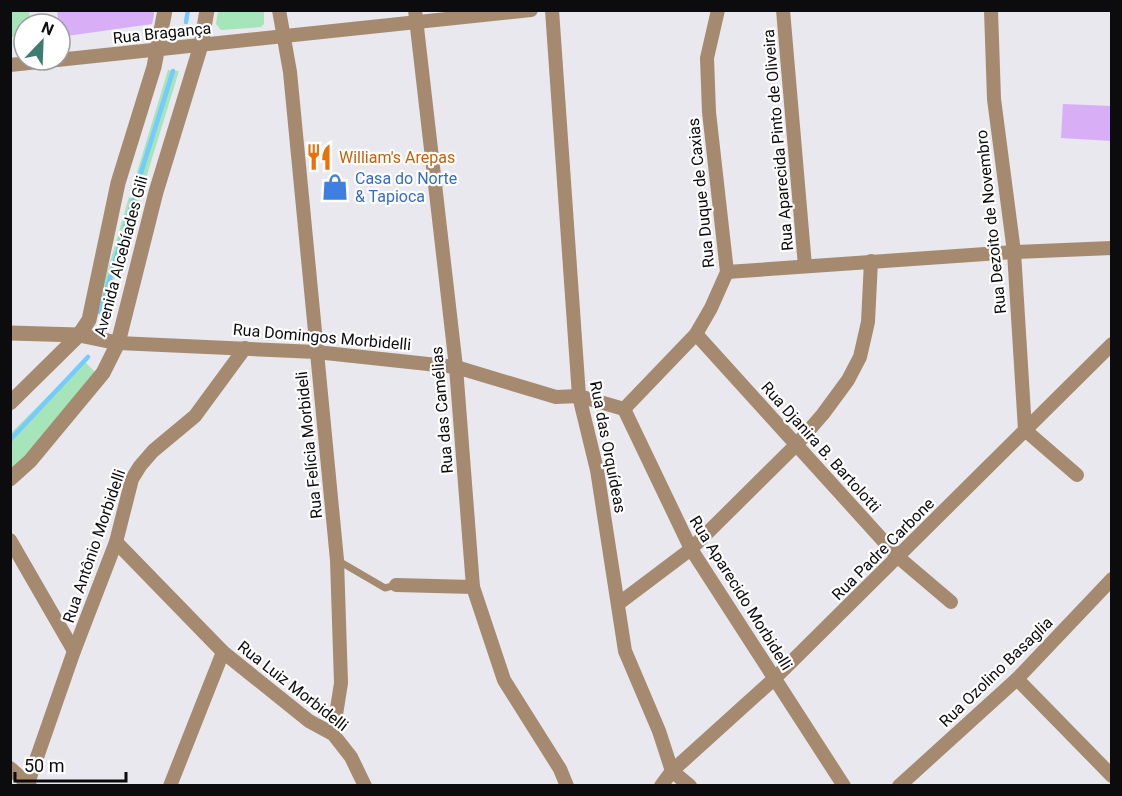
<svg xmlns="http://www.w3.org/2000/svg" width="1122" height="796" font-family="Roboto,sans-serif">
<rect width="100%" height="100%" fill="#e8e8ee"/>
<!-- green -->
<g fill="#a6e4ba">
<path d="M10 11H29L31 24H24V35L11 37Z"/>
<path d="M218 11H264V24L261 27 221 30 216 24Z"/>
<path d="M168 70 179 71 145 181 135 179Z"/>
<path d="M129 197 139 200 103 315 95 314Z"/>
<path d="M81 363H86L96 373 11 473V433Z"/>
</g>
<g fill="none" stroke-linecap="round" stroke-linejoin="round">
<!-- stream -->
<g stroke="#74cbfd" stroke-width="4.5">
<path d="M186 22 188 10"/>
<path d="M140 176 173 71"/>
<path d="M100 312 133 200"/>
<path d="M10 440 88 357"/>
</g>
</g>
<!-- building -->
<g fill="#d8aef7">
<path d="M57 10H154V15L152 24 60 37Z"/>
<path d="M1063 104 1112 106V141L1061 138Z"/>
</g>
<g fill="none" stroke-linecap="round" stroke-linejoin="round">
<!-- service -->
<path stroke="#a58a70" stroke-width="7" d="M337 560 385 588 396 585"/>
<!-- minor -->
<g stroke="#a58a70" stroke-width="14">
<path d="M279 10 290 72 337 560 341 683 333 734"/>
<path d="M415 10 456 367 473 587 504 680 560 769 567 786"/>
<path d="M552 10 579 396 597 470 625 651 659 731 672 771"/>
<path d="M783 10 805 266"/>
<path d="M991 10 994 99 1014 252 1025 430 1077 475"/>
<path d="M10 65 531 10"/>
<path d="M727 272 1014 252 1112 248"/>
<path d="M696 334 898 557 951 602"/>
<path d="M118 343 316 352 456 367 556 397 579 396 624 409"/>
<path d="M624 409 696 334 711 308 727 272 709 112 707 58 718 10"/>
<path d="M624 409 691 549 844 786"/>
<path d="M10 540 74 651"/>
<path d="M116 542 223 652 309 721 333 734 351 757 365 786"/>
<path d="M396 585 473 587"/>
<path d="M618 604 691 549 797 444 823 414 848 380 860 357 868 322 871 261"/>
<path d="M1017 679 1112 776"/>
<path d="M10 768 30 786"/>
<path d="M672 771 690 786"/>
<path d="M27 786 74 651 116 542 132 479 140 466 153 451 195 416 245 348"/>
<path d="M170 786 223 652"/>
<path d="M661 786 672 771 775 678 1112 344"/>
<path d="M899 786 1017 679 1112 579"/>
</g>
<!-- tertiary -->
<g stroke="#a58a70" stroke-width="15">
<path d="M10 333 79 335 118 343"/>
<path d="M10 403 79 335 89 320 118 183 154 67 165 10"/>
<path d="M10 479 30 461 103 373 118 343 156 192 201 45 207 10"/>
</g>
</g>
<!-- icons -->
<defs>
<symbol id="restaurant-bare" viewBox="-9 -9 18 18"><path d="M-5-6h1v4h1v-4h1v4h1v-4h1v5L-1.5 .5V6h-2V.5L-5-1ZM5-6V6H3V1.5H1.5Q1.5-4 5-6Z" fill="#e8710a" stroke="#fff" stroke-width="2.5" paint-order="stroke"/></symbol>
<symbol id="shop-bare" viewBox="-9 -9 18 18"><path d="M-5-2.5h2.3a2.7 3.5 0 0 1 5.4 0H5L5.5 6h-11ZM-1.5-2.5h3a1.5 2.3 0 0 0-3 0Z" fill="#3f7fe0" stroke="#fff" stroke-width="2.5" paint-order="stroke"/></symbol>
</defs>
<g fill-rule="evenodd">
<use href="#restaurant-bare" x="300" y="138" width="38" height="38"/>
<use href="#shop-bare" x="316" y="168" width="38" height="38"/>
</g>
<g text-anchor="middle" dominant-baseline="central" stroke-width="4.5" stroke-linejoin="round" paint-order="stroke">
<!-- street labels -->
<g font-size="16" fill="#0c0c0e" stroke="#fff">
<text transform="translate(162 33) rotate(-6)">Rua Bragança</text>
<text transform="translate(778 140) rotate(-95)">Rua Aparecida Pinto de Oliveira</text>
<text transform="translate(701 193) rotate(-96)">Rua Duque de Caxias</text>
<text transform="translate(991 222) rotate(-96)">Rua Dezoito de Novembro</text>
<text transform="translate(121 256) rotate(-75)">Avenida Alcebíades Gili</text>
<text transform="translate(322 337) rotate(5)">Rua Domingos Morbidelli</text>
<text transform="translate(442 410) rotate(-95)">Rua das Camélias</text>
<text transform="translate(309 445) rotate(-96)">Rua Felícia Morbideli</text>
<text transform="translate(608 447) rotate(79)">Rua das Orquídeas</text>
<text transform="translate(821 447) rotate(48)">Rua Djanira B. Bartolotti</text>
<text transform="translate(94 546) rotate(-71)">Rua Antônio Morbidelli</text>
<text transform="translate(883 549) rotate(-45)">Rua Padre Carbone</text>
<text transform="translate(741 593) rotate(58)">Rua Aparecido Morbidelli</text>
<text transform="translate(996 672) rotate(-44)">Rua Ozolino Basaglia</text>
<text transform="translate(293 686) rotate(38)">Rua Luiz Morbidelli</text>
</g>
<!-- food labels -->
<g font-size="16" fill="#c56008" stroke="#fff" text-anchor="start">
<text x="339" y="157">William's Arepas</text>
</g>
<!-- shop labels -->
<g font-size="16" fill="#366cbe" stroke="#fff" text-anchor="start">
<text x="355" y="178">Casa do Norte<tspan x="355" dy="18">&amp; Tapioca</tspan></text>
</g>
</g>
<!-- border -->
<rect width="1122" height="796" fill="none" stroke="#0c0c0e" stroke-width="24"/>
<!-- north arrow -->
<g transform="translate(42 42) rotate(23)"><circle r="28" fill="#ffffff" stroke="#9e9e9f" stroke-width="1.5"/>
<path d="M0-4.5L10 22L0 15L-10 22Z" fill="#3b7e6f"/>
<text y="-9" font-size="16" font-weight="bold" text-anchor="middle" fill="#0c0c0e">N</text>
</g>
<!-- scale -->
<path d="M15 772v9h111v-9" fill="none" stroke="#0c0c0e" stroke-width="3"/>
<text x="24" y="772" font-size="18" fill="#0c0c0e" stroke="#ffffff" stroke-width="4.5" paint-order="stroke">50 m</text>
</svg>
